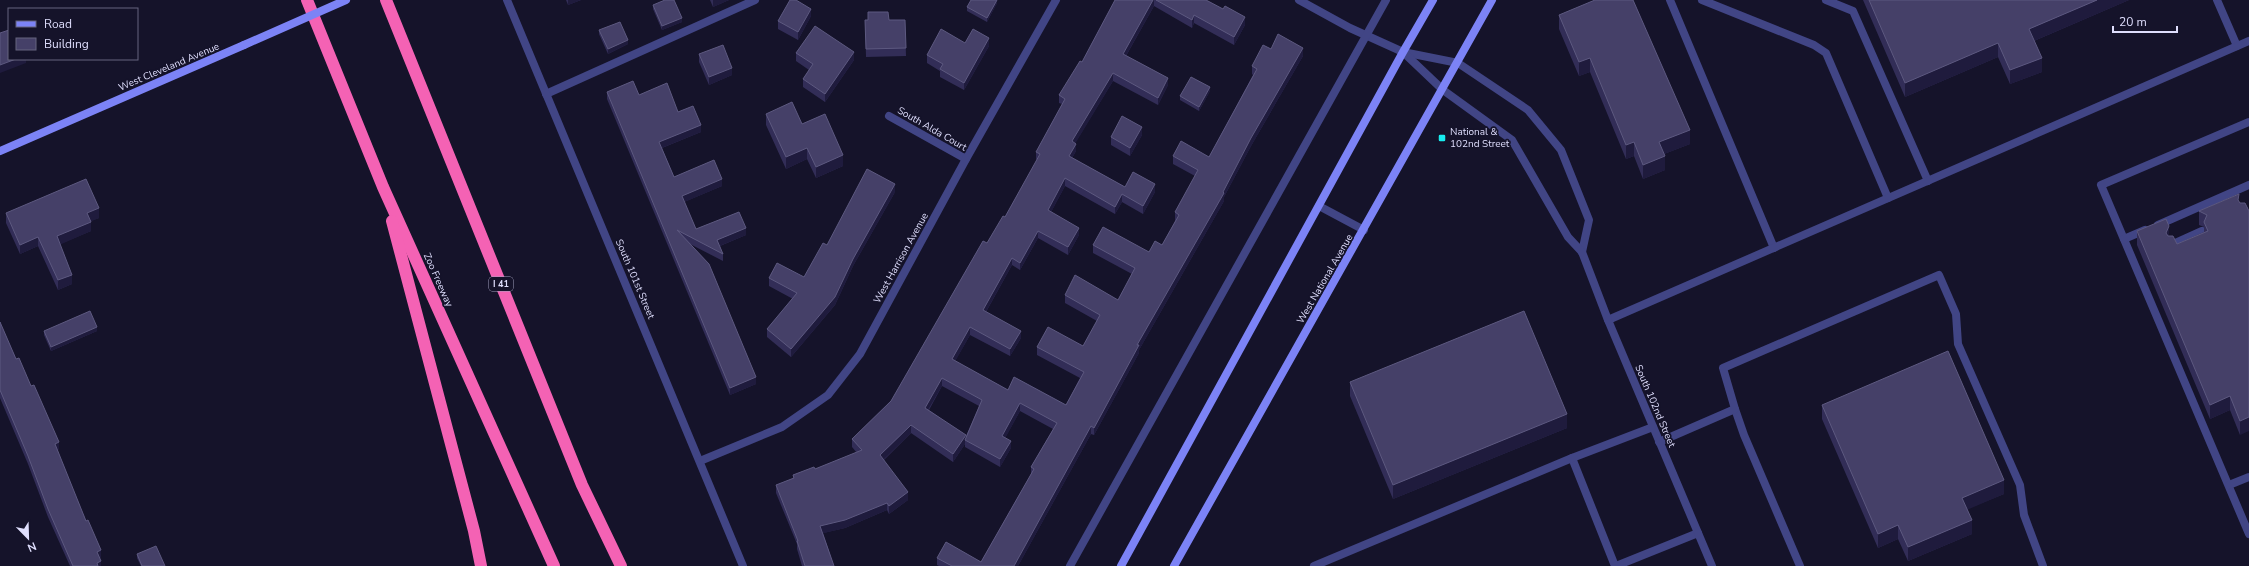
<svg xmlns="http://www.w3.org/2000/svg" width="2249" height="566" font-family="'Nunito Sans',sans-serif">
<rect width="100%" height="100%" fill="#15132a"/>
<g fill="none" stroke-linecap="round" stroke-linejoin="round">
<!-- lane -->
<g stroke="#414585" stroke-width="8">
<path d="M1670 0 1774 248"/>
<path d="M1702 0 1814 45 1826 53 1888 198"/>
<path d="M1826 0 1853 11 1928 181"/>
<path d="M2217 0 2237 46"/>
<path d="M546 94 755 0"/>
<path d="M2249 122 2101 185 2249 534"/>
<path d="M1319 206 1364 230"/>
<path d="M2158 225 2249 185"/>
<path d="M2124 239 2145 230"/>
<path d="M2171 245 2202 231"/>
<path d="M1608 320 2249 41"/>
<path d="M1735 409 1744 435 1800 566"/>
<path d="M1659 442 1735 409 1723 368 1939 275 1956 314 1958 344 2020 485 2024 515 2043 566"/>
<path d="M1572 458 1615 566"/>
<path d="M2229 485 2249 477"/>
<path d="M1314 566 1572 458 1653 427"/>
<path d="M1616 566 1698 533"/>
</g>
<!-- street -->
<g stroke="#414585" stroke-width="8">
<path d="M507 0 743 566"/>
<path d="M1299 0 1350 28 1403 52 1458 63 1528 110 1561 150 1589 220 1582 252"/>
<path d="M1403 52 1443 90 1512 140 1568 237 1582 252 1608 320 1712 566"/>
<path d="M889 116 966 159"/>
<path d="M700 461 782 427 828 395 860 354 966 159 1056 0"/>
<path d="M1070 566 1386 0"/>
</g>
<!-- secondary -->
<g stroke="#7c83f6" stroke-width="8">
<path d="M0 151 244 45"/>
<path d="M1121 566 1403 52 1433 0"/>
<path d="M1174 566 1492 0"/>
</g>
<!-- highway -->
<g stroke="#f462b4" stroke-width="12">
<path d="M307 0 383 187 554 566"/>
<path d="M386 0 582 485 621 566"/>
<path d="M392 221 474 531 481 566"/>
</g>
<!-- secondary-bridge -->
<path stroke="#7c83f6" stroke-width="8" d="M244 45 346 0"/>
</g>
<!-- wall -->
<g fill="#322d57" fill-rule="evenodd">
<path d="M566 0H581L568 5Z"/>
<path d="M710 0H729L713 7Z"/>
<path d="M997 0V3L987 22 967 11V7Z"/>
<path d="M1115 0H1206L1245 25 1234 45 1194 23 1192 28 1154 6 1126 56 1168 85 1158 105 1113 81 1075 143 1076 151 1072 158 1125 187 1155 192 1143 214 1122 202 1115 214 1065 186 1051 212 1079 235 1068 255 1038 238 1020 270 1012 265 986 312 1021 338 1010 356 970 335 955 361 1008 390 1066 405 1080 378 1037 355V347L1083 346 1097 321 1065 303V295L1118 300 1132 274 1093 253V245L1149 252 1162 245 1175 221V212L1195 176 1173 164V156L1209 157 1253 75 1252 74V66L1271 49 1303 56 1251 146 1224 197V201L1139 350V353L1094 435 1091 434 1018 566H939L937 565V558L981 562 1031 474V467L1053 429 1020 411 1005 438 1011 448 1000 467 965 447V444L953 462 911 433 884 460 908 500 889 514 887 510 845 528 823 533 834 566H802L797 549V544L776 493V485L793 479V475L815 469 857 453 852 447V439L891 401 987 243 1005 217 1037 160 1036 159V152L1062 104 1059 103V95L1082 62ZM942 386 979 406 966 436 929 410Z"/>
<path d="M1863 0H2129L2034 41 2042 72 2010 84 1998 57 1905 97Z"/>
<path d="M653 5 682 22 662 30 653 9Z"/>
<path d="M1559 15 1690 144 1664 154 1665 170 1643 179 1634 156 1626 159 1590 72 1579 76 1559 29Z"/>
<path d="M811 16 798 40 778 29V21Z"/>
<path d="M865 20H905L906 56 866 57Z"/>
<path d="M599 30 628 44 608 54 599 34Z"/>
<path d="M965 43 989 46 964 90 940 77V71L927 63V55Z"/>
<path d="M796 53 854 60 825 102 803 87V79L809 70 796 61Z"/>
<path d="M699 54 732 75 709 85 699 62Z"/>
<path d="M1210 91 1199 111 1180 100V96Z"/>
<path d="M607 92 639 95 678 112 701 132 662 148 674 177 722 186 684 202 696 229 746 235 720 246 723 254V261L690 244 756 384 730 395 607 99Z"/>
<path d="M766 114 802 124 843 166 816 178 807 159 786 169 766 125Z"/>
<path d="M1142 135 1130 156 1111 145V137Z"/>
<path d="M895 192 853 266 835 305 791 357 767 337V329L793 299 769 286V278L804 277 827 245Z"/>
<path d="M2239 202 2240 203V435L2230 410 2210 419 2137 245V231L2169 236 2177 244 2204 232V227L2199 225V211Z"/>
<path d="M6 213 99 218 90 221 91 231 60 244 72 284 58 290 38 246 20 254 6 223Z"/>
<path d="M0 322 16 359 59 449 57 450 101 558H99L101 566H70L48 517 28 464 0 398Z"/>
<path d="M44 331H97L51 351 44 335Z"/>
<path d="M1350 382 1567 428 1393 499 1350 396Z"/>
<path d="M1822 405 2004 494 1967 509 1972 534 1908 561 1898 539 1878 548 1822 419Z"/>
<path d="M137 554 165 566H141L137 558Z"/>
</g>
<!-- shaded-wall -->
<g fill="#1f1b3d">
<path d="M568 0H581L568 5Z"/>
<path d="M713 0H729L713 7Z"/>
<path d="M997 0V3L987 22V18Z"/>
<path d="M1153 0H1154V6L1123 61V54Z"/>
<path d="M2097 0H2129L2029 43V29Z"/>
<path d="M811 9V16L798 40V32Z"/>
<path d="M1194 15V23L1192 28V20Z"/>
<path d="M1245 17V25L1234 45V37Z"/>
<path d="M682 18V22L662 30V26Z"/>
<path d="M989 38V46L964 90V83Z"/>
<path d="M628 40V44L608 54V49Z"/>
<path d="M1998 43V57L1905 97V83Z"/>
<path d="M1303 48V56L1251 146 1224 197V201L1139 350V353L1094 435V428L1137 345 1251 138Z"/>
<path d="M854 52V60L825 102V94Z"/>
<path d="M1590 58V72L1579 76V62Z"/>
<path d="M2042 58V72L2010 84V70Z"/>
<path d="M16 59H29L26 60V63L0 73V65Z"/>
<path d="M732 68V75L709 85V77Z"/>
<path d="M1113 73V81L1072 149V141Z"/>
<path d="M1168 78V85L1158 105V98Z"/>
<path d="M1210 87V91L1199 111V107Z"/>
<path d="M701 125V132L659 149V142Z"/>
<path d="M1142 127V135L1130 156V148Z"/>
<path d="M1690 130V144L1659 156V142Z"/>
<path d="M1634 142V156L1626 159V145Z"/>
<path d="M1076 144V151L1069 164V156Z"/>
<path d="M807 148V159L786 169V157Z"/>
<path d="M843 155V166L816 178V167Z"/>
<path d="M1665 156V170L1643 179V165Z"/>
<path d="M1065 178V186L1048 218V210Z"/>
<path d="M722 179V186L682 203V196Z"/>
<path d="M895 184V192L853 266 835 305 791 357V349L853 259Z"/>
<path d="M1155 184V192L1143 214V206Z"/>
<path d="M1122 194V202L1115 214V207Z"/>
<path d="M99 208V218L87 223V213Z"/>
<path d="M91 222V231L57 246V236Z"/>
<path d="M2169 226V240L2166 233Z"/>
<path d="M746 228V235L717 247V240Z"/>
<path d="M1079 228V235L1068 255V247Z"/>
<path d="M1038 231V238L1020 270V263Z"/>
<path d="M38 237V246L20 254V245Z"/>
<path d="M1012 258V265L983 317V310Z"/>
<path d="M72 275V284L58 290V280Z"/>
<path d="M97 327V331L51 351V347Z"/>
<path d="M970 327V335L952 367V359Z"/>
<path d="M1021 331V338L1010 356V349Z"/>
<path d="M756 377V384L730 395V388Z"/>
<path d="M942 378V386L925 415V408Z"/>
<path d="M2230 396V410L2210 419V405Z"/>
<path d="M1020 403V411L1002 444V436Z"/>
<path d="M1567 414V428L1393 499V485Z"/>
<path d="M2249 417V431L2240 435V421Z"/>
<path d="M911 425V433L880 463V455Z"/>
<path d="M1091 426V434L1018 566H1014Z"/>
<path d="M966 435V440H965V444L953 462V454Z"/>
<path d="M1011 441V448L1000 467V459Z"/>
<path d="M59 442V449L55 451V444Z"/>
<path d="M2004 480V494L1962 512V498Z"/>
<path d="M908 492V500L889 514V506Z"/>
<path d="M887 503V510L845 528 820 534V526Z"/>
<path d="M1972 520V534L1908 561V547Z"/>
<path d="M1898 525V539L1878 548V534Z"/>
<path d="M101 550V558L97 560V552Z"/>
<path d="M101 561V566H97V563Z"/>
</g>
<!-- building -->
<g fill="#454068" stroke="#5d5980">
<path d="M665 0H674L682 18 662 26 653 5Z"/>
<path d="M790 0H796L811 9 798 32 778 21Z"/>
<path d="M971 0H997L987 18 967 7Z"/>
<path d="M1115 0H1153L1123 54 1168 78 1158 98 1113 73 1072 141 1076 144 1069 156 1125 187 1133 172 1155 184 1143 206 1122 194 1115 207 1065 178 1048 210 1079 228 1068 247 1038 231 1020 263 1012 258 983 310 1021 331 1010 349 970 327 952 359 1008 390 1014 377 1066 405 1084 372 1037 347 1048 327 1083 346 1100 315 1065 295 1075 275 1118 300 1135 268 1093 245 1103 227 1149 252 1155 241 1162 245 1179 215 1175 212 1198 170 1173 156 1181 141 1209 157 1257 69 1252 66 1263 45 1271 49 1278 34 1303 48 1251 138 1223 192 1224 193 1137 345H1139L1094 428 1091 426 1014 566H952L937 558 946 542 981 562 1034 469 1031 467 1057 423 1020 403 1002 436 1011 441 1000 459 965 440 982 400 942 378 925 408 966 435 953 454 911 425 880 455 908 492 889 506 887 503 845 520 820 526 834 566H805L797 541H798L776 485 794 478 793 475 814 467 815 469 862 450 852 439 891 401 983 241 987 243 1003 216 1005 217 1040 154 1036 152 1065 99 1059 95 1080 61 1082 62Z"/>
<path d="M1156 0H1206L1223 9 1225 6 1245 17 1234 37 1194 15 1192 20Z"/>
<path d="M1595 0H1633L1690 130 1659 142 1665 156 1643 165 1634 142 1626 145 1590 58 1579 62 1559 15Z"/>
<path d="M1869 0H2097L2029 29 2042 58 2010 70 1998 43 1905 83Z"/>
<path d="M868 12H888L889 20H905L906 48 866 49 865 20H868Z"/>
<path d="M620 22 628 40 608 49 599 30Z"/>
<path d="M815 26 854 52 825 94 803 79 813 64 796 53Z"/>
<path d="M941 29 965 43 973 29 989 38 964 83 940 69 943 64 927 55Z"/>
<path d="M9 30V59H16L0 65V33Z"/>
<path d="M723 45 732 68 709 77 699 54Z"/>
<path d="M1191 77 1210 87 1199 107 1180 96Z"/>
<path d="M633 81 639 95 667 83 678 112 693 106 701 125 659 142 674 177 714 160 722 179 682 196 696 229 739 212 746 228 717 240 723 254 677 230 709 264 756 377 730 388 607 92Z"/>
<path d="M792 102 802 124 825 114 843 155 816 167 807 148 786 157 766 114Z"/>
<path d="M1122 116 1142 127 1130 148 1111 137Z"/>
<path d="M867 169 895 184 853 259 835 297 791 349 767 329 797 293 769 278 777 263 804 277 823 243 827 245Z"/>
<path d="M86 179 99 208 87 213 91 222 57 236 72 275 58 280 38 237 20 245 6 213Z"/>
<path d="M2239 194 2238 200 2240 203H2245L2249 211V417L2240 421 2230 396 2210 405 2137 231 2166 219 2169 226 2166 233 2168 236H2173L2177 244 2208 231 2204 222 2207 215 2199 211Z"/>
<path d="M90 311 97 327 51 347 44 331Z"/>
<path d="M1524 311 1567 414 1393 485 1350 382Z"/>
<path d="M0 322 16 359 19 358 31 386 34 385 59 442 55 444 86 521 88 520 101 550 97 552 101 561 97 563 98 566H73L48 509 28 456 0 390Z"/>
<path d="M1948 351 2004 480 1962 498 1972 520 1908 547 1898 525 1878 534 1822 405Z"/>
<path d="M156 546 165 566H142L137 554Z"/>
</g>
<!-- markers -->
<rect fill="#18ecef" stroke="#15132a" stroke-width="1.5" x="1438" y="134" width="8" height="8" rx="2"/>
<g text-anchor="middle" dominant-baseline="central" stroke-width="3.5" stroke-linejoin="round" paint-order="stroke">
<!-- shield labels -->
<rect fill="#15132a" stroke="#a2a1be" stroke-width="1" x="489" y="277" width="24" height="14" rx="3"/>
<g font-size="9" font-weight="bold" fill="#dfdefd">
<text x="501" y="284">I 41</text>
</g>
<!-- street labels -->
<g font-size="10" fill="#dfdefd" stroke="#15132a">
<text transform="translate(169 67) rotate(-23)">West Cleveland Avenue</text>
<text transform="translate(932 129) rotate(30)">South Alda Court</text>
<text transform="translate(901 258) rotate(-61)">West Harrison Avenue</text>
<text transform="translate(635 279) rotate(67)">South 101st Street</text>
<text transform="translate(1325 279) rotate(-60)">West National Avenue</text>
<text transform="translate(438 280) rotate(66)">Zoo Freeway</text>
<text transform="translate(1655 406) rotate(67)">South 102nd Street</text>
</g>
<!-- poi labels -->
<g font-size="10" fill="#dfdefd" stroke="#15132a" text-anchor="start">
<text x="1450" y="132">National &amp;<tspan x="1450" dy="12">102nd Street</tspan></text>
</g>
</g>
<!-- legend -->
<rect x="8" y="8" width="130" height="52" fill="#15132a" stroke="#66647e"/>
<rect x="16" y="21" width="20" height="6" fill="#7c83f6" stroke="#66647e"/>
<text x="44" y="28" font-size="12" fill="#dfdefd">Road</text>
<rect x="16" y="38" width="20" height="12" fill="#454068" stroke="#66647e"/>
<text x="44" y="48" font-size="12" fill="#dfdefd">Building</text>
<!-- north arrow -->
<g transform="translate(28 538) rotate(157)" stroke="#15132a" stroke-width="3" paint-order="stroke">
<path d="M0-3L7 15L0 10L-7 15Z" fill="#dfdefd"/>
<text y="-6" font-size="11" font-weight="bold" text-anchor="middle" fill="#dfdefd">N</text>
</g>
<!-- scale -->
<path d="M2113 26v6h64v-6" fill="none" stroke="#dfdefd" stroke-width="2"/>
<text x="2119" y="26" font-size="12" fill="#dfdefd" stroke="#15132a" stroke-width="3" paint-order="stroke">20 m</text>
</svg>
